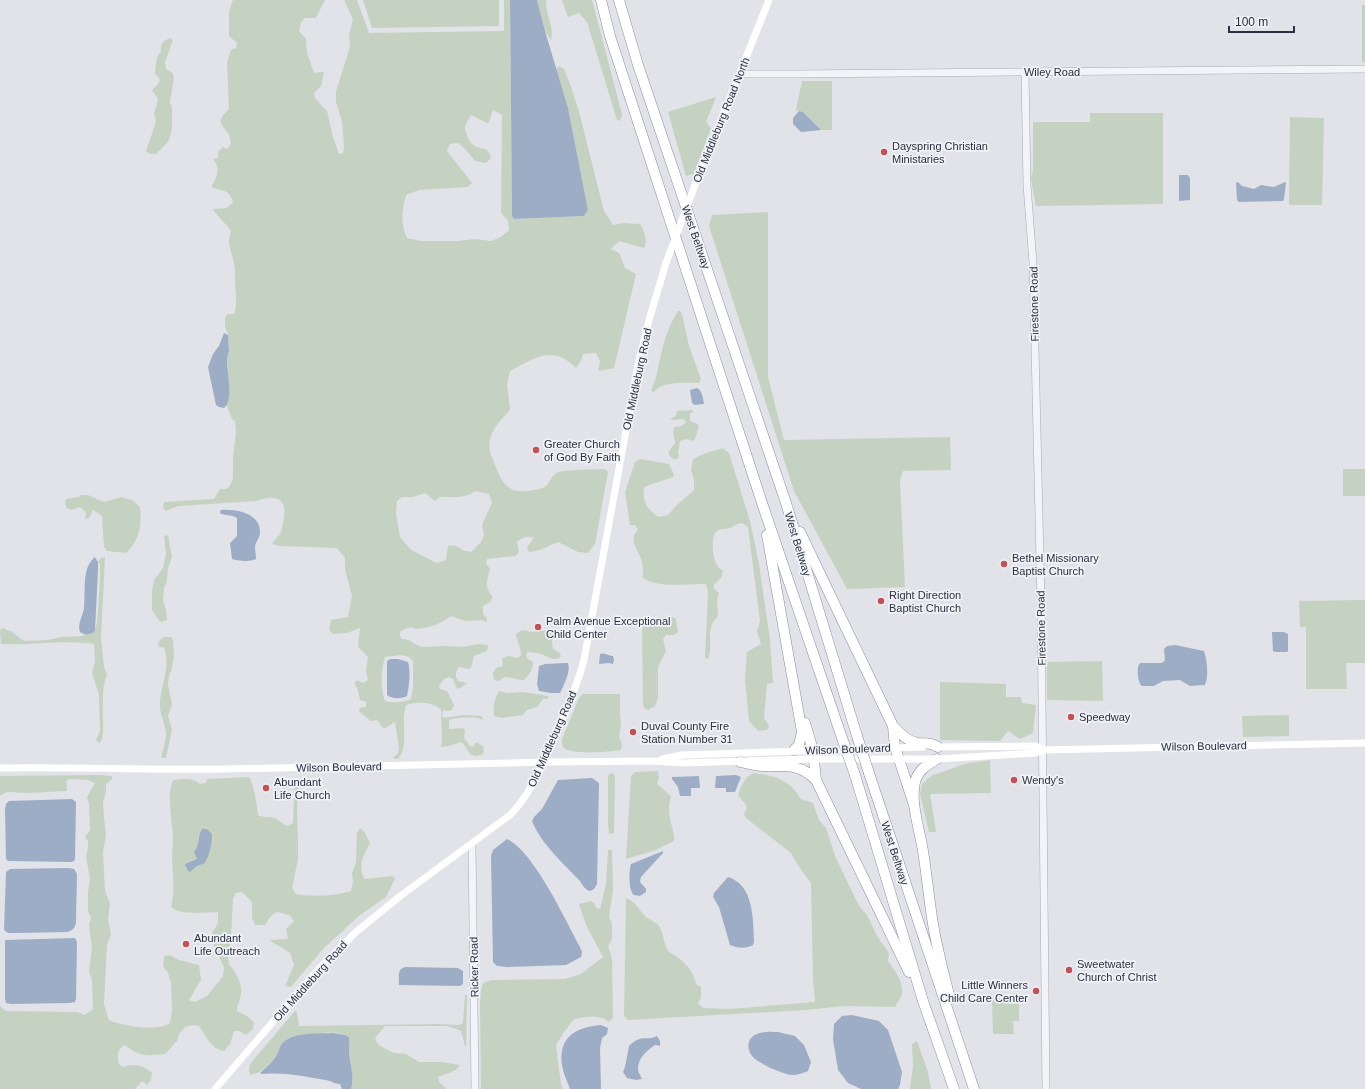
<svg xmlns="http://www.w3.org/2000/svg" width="1365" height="1089" font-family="Helvetica,sans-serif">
<rect width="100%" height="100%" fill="#e1e3e8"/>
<!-- green -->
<g fill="#c5d2c2" fill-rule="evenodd">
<path d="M233 0H325L316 18H305L301 22 299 31 306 39 307 53 314 73 322 72 324 73 321 86 314 93 315 98 327 111 332 134 339 154 343 153 344 146 342 121 336 102V91L350 47 349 36 353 19 344 0H357L369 33 504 31V0H510L512 216 515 219 584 216 588 210 568 108 556 69 559 66 564 69 571 87 580 115 604 211 613 225 624 223 640 224C644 231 648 241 644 248L619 241 611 249 619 253 625 268 636 274 614 368 598 371 600 361 596 353 583 354 581 361 576 368C552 344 535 358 510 371L507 384 510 410C498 422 483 439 492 457 500 476 502 493 527 491 533 490 539 490 545 487 550 483 552 474 559 472 573 469 591 470 605 469L608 472 595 544 588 553 578 552 558 542 540 550 529 552 527 549 528 546 534 538C527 536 522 537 517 542L519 551 516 556 487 559 486 563 490 569C487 580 484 587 493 597L490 602 483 606C483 611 482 615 487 618V622L481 620 465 621 451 616C442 624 428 628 416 629 410 626 406 628 400 632V636L402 639 409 640 415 644 422 647 445 646 463 647 479 644 487 645 488 647 487 651 474 656 471 668 468 669 459 667C455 672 455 676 458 681L467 683 462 687 457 689 453 679 449 677 444 679 439 686 440 689 447 691 454 705 452 710 448 711 443 710 442 716 444 718 463 715 481 716 483 719V720C475 716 459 717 449 720V729L463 728 465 731 464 738 470 746 473 747 476 742 483 746 484 749 483 754 477 756 471 755C467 750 465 745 461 742L449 746 441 747 442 740 441 710C432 701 417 702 406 705 400 722 410 744 398 759L393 758 398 753 399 748 395 722 384 729 377 720 371 721 361 713 359 711 360 708 366 707V702L360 700 358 690 354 683 357 680 363 683 368 680 366 672 368 657 358 647 360 628 347 633 333 634 329 630 331 620 348 617 352 596 345 570V558L337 548 280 546 272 544C274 540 278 537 280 534 282 530 283 523 284 518 287 496 274 495 256 501L178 506 166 511 163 508 164 502 214 499 220 489H226L230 486 233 478V456L236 432 235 421 232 419 227 406 229 390 227 360 229 352 228 335 225 326V318L228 314H234C238 303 235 292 235 280 235 275 235 269 234 264 232 252 226 243 231 231 225 222 218 218 213 209L226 208 233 203C230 188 222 192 211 187 217 178 221 168 213 159L218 158V152L223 147 227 149 231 144 229 134 223 127 220 121 223 115 229 109 227 62 231 50 236 48 237 43 229 36V11ZM493 110 502 115V120L501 213 508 221 509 230 501 237 491 241 475 239 457 241H420L407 238C400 223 402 210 406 195L419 190 468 187 472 183 447 151 450 144 458 143 466 150 475 161 486 163 491 158C488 146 483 150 475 146 469 143 465 133 465 127 466 123 469 119 471 115L487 123 489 122ZM475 491 489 494 492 503 482 525 484 535 481 542 471 552C468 551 464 551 461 549 456 546 454 544 448 546L446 560 437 563 411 550 400 537 396 513 397 501 402 497H413L425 493 435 501 440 497C451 497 466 499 475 491ZM401 655 409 657 413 661V686L411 699C402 703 394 703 385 701 380 687 381 671 385 657Z"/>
<path d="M363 0H499V26L372 28Z"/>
<path d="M537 0H546C545 13 555 29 551 40L545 31Z"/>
<path d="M562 0H592L622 114 620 121 617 120 587 22 579 13 568 17Z"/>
<rect x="1362" y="5" width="3" height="57"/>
<path d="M170 38 173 40 165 62 166 69 173 73 174 77 170 102 172 108V130L168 142 156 154H150L146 151 154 128 156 120 154 114 158 99 152 90 159 83 160 79 155 74C156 66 155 57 161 52 160 44 163 41 170 38Z"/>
<path d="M802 81H832V130H821L803 112 796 110Z"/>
<path d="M716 97 706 122 711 128 694 174 686 176 668 112Z"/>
<path d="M1090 113H1163V204L1036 206 1031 179 1033 169V122H1090Z"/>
<path d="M1290 117 1324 118 1322 205H1289Z"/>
<path d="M768 212V377L784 440 950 437 951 470 903 471 900 480 905 587 847 589 794 491 709 226 712 215Z"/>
<path d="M678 311H680L682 314 689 346 701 379 699 383C686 383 662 381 654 392L651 391C652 386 655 382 656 377 661 354 665 331 678 311Z"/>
<path d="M692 410 693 412 690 413V421L696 423 699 426 695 439 693 441 687 439 680 441 678 453 679 456 677 459H673L669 455V451L675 443 673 432 674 427C679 427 684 426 686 421L682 419 673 420 670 419 676 416 677 411Z"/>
<path d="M723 448 729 453 750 521 759 564 770 640 773 683 767 684 764 718 769 726 767 730 758 731 749 721 745 680 747 652 761 644 757 631 760 621 748 527 742 523C735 524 735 526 730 528 725 530 719 527 715 533 711 539 713 555 715 561 717 566 720 569 723 571L721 578 714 585V589L719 593 717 601 718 616C704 629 714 645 708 659L705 658 708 591 706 584C687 583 660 589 643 578 643 571 643 562 640 556 636 547 629 538 638 530L635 525H630L625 492 635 462 640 459 669 464 674 474 673 477 644 487C642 502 647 508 658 517L668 515 676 506 694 490V480L691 470 693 459 706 453Z"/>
<rect x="1343" y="469" width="22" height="27"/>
<path d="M81 495H88L104 502 121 497 132 500 140 507C142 524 140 540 126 553L107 551 104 547 102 516 93 510 89 518 85 519 86 512 79 507 72 510 67 508 65 504 66 499 78 497Z"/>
<path d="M168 535 172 557 168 568 167 581 164 588 163 600 166 610 167 620 161 622 158 619 152 610V591L154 580 163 568 166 554 164 536Z"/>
<path d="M105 557 101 638 104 667 107 675C100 691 104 716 103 734L102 740 99 743 96 740 100 731 99 695 92 673 95 662 94 644C63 639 32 646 1 644L0 630 3 628 12 632 21 639 25 641 48 640 62 637 83 636 84 634 94 632 97 623 100 580V564L98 562 101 558Z"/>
<path d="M1365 600V663H1346L1347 689H1306V627H1300L1299 601Z"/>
<path d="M672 617 676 619 678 632 674 635H666L663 639 666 651 658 667V698L655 706 648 710 644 708 643 704 642 631 643 621 646 618Z"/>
<path d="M522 630 532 632 550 630 553 635 552 643 553 649 560 653 561 657C553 662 549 657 541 654 536 653 532 652 527 652L526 656 528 659 533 662C533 670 529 675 524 680 517 680 511 677 505 677L499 681 494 680 493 673 496 668 503 666 502 658 509 656 517 658 521 655C521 647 517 642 516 634Z"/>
<path d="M164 637H171L173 640 174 656 172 668 169 676 168 685 172 704 168 716 172 729 166 758H161C163 749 166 742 166 733 165 723 159 713 160 703 161 685 171 666 164 648L158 646 159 641Z"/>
<path d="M1102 661 1103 701 1047 700V662Z"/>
<path d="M940 682 1006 684V697H1021L1022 703 1036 705 1033 733 1020 739 1008 731 1000 741 940 740Z"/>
<path d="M499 691 507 693 523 692 549 696 547 699H543L537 707 527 710 523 715 502 718 494 716C493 707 494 699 499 691Z"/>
<path d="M583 694H620V713L621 725 619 737 622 744 621 750C610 752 572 755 564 748 562 745 562 742 562 739L579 698Z"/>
<path d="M1289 715V736L1243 737 1242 716Z"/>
<path d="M990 760 991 793 930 794 936 832H929L920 794 922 784 931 776 964 764Z"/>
<path d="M658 771 659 778 657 784C662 789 667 791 671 797 668 806 669 814 671 823 672 829 675 834 674 841L656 850 626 859 631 776 635 772Z"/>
<path d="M613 773 615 776 614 833 610 834 609 832 608 825V778L609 774Z"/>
<path d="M754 773C776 776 789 779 801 799L813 803 819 820 826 828 835 856 859 906 867 915 877 936 889 953 888 961C894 970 904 982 902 993 901 998 897 1003 895 1007L845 1006 805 1010 628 1020 624 1016 626 898C636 902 639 910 646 917 650 920 656 922 659 926 664 933 663 945 669 952 671 954 675 955 677 957 687 964 694 973 696 984L701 987V998L698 1003 703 1008 729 1009 815 1002 813 980 811 883 797 864 791 853 746 818 744 814C750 805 744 803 738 796 741 786 744 777 754 773Z"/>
<path d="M100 775 112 776V779L106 784V792L103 801 104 818 106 835 103 853 105 891 110 904 108 919 111 934 107 945 104 1004 109 1020C122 1026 157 1032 170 1023L172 1011 171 983 168 973 163 966 164 956 170 955 179 960 199 965 201 980 189 1000 195 1002 207 996 223 976 224 967 215 949 211 935 218 923V912C205 912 181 916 171 907 175 892 173 876 172 860 172 852 173 844 173 835 172 822 166 790 174 780 184 779 192 777 200 784L206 783 207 779 249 777C254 783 257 807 258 815 263 818 268 816 274 818 280 820 281 824 288 826L293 823 295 779 298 781 297 810 298 839V859L292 888 296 894C312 897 336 896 351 891L353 882 352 873 356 862 357 833 360 828 364 831 370 843C363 857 358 864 364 879L393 876 395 879 386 897 359 916 323 949 291 987 285 986 294 965 290 953 269 940 288 939 286 929 294 921 289 915 277 912 271 916 265 925H255L252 918V902L242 892 236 893 233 899 231 938 228 956 229 965C237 972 244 987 240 998 239 1004 237 1005 237 1011L250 1018 254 1023 253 1029 246 1035 239 1031H234L230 1044 224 1051C211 1049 206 1036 199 1026L193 1025 185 1027 179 1034 177 1041 165 1054C148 1056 139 1057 125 1045 117 1049 117 1056 119 1064L123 1067C135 1063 142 1065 152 1073L151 1080 147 1085 142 1081 135 1089H0V1005L1 1007 6 1011 77 1012 85 1015 93 1009 92 980 89 972 92 948 89 925 91 918 88 911V892L90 879 86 856 88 848V841L85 837 90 830 89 803 87 797 95 783 88 780 69 779 66 782 67 787V791L28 793 7 792 0 796V776Z"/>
<path d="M608 850H612L613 890 609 917 612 924V939L608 946 612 958 613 1018 609 1022C599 1014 585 1017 574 1019L564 1032 556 1045 561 1084 563 1089H481L480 1005 481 989 483 983 492 980 565 979 581 974 603 957 586 925 579 904 590 901 594 903 596 908 600 909 606 884Z"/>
<path d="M465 995H467L466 1046H465L461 1031 448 1026H385L375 1038 378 1044 384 1048 394 1053 406 1054 419 1062H441L460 1065C455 1073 447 1073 438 1077L439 1082 444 1086 446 1089H351C355 1077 350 1065 349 1053 349 1048 350 1042 349 1037 328 1026 302 1038 281 1045 275 1060 266 1072 250 1075L249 1070 250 1064 295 1011 297 1012 299 1026 439 1024 459 1025 463 1023Z"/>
<path d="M1019 998V1021H1013L1014 1034H993L992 999Z"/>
<path d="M917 1041 928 1072 931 1089H910L913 1066 912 1044Z"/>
</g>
<!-- water -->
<g fill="#9eadc6">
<path d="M510 0H537L545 31 568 108 588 210 584 216 514 219 512 216Z"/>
<path d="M799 111 803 112 821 130 801 132 793 124V118Z"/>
<path d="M1179 175H1188L1190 178V200L1179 201Z"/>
<path d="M1238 182 1242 186 1254 189 1261 185 1274 187 1285 182 1286 183 1284 199 1283 201 1239 202 1237 200 1236 183Z"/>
<path d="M224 333 228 335C228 341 229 346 229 351 228 355 227 358 227 361 227 373 234 401 224 408L219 407 216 405 208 367 213 354 219 346Z"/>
<path d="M697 388C702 390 703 398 704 404H703L695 405 692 403 690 390Z"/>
<path d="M221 510C236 509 260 513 260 532 260 538 256 541 255 546 255 550 256 555 256 559 250 562 238 561 232 559L230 543 237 536V518L233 516 221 514 220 512Z"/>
<path d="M95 557 98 562V570L95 630 94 632C88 635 85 635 80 632 77 624 83 616 84 608 86 592 81 568 95 557Z"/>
<path d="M1272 632H1284L1288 634V651L1287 652H1276L1273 651Z"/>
<path d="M1175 645 1204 651C1207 660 1209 676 1205 685L1190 686 1180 680 1163 681 1154 686H1142L1140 684C1138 678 1136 668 1140 663H1162L1165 660 1164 649 1167 646Z"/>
<path d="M600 654C605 652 609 656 613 656L614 660 613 664 609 663 599 664Z"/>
<path d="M390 659H398L408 662C411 672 409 686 407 696 401 699 392 699 387 695V661Z"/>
<path d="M566 663H568C571 671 564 685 560 693H551L539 691 537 684 539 666 545 664Z"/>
<path d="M736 775 741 777 735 792H726V788H715L716 776Z"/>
<path d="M699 776 700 788H691V796H680L678 787 672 779V777H674Z"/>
<path d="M592 778 599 783 597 884 594 889 590 891C584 889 583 885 579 880 563 863 541 844 532 821L534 817 542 809 558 780Z"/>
<path d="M72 799 76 802 75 860 72 862 8 861 6 859 5 810 6 804 9 801Z"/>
<path d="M202 829H207L212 834C212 844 210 853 205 863L197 866 190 872 188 871 186 867 185 864 197 859 194 852C201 843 197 837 202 829Z"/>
<path d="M507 839C534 852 565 919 580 947L582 952 581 957 566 965 507 967 497 966 493 962 491 856 493 850Z"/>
<path d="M663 851V853L641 877 640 882 646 889V892L640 896 634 895C628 890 629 870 631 864Z"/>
<path d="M68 868 74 869 77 874 76 919C76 926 75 929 68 932L16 933H8L4 930 6 872 10 869Z"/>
<path d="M728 877C754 885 753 919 754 942L753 945C746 949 737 948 730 945L719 907 713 897 714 893Z"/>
<path d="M75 938 77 942 76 999 75 1002 70 1003 11 1004 6 1003 5 998V940Z"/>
<path d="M405 967 458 968 463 971V984L460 986 399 985C399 977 397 969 405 967Z"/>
<path d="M852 1015 879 1021 888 1030 902 1072 900 1085 898 1089H861L848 1083 838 1070 833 1039 834 1024 842 1016Z"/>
<path d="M601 1025 608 1028 607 1034 602 1038 600 1048 601 1089H570C567 1081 563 1073 562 1065 558 1037 576 1027 601 1025Z"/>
<path d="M778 1032 795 1036 804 1045 811 1062 808 1071C803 1073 798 1075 793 1075 784 1075 763 1065 755 1059 745 1051 746 1036 760 1033 765 1031 773 1032 778 1032Z"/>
<path d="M333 1033 345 1035 349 1037C350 1042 349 1048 349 1053 350 1065 355 1077 351 1089H342L340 1084C334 1084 330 1080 325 1080 304 1076 282 1072 261 1074L260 1073C267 1067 273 1062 277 1054 279 1051 279 1048 281 1045 292 1031 318 1034 333 1033Z"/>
<path d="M657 1036 660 1041V1046L655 1045C646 1051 635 1061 639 1073 640 1075 641 1077 642 1079L636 1080 627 1078 623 1072 625 1067 629 1046C643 1033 645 1042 657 1036Z"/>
</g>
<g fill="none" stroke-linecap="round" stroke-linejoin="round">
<defs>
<g id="tertiary">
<path d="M1025 72 1027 185 1033 263 1041 602 1046 1089"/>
<path d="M740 74H795L1365 69"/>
<path d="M472 844 475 1089"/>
</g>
<g id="motorway">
<path d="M601 0 610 36 762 503 842 738"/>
<path d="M619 0 638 65 786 503 857 736"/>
<path d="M800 532 893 726 895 747 914 805"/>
<path d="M767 535 802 732 799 745 794 750"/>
<path d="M805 723 813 750 816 780"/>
<path d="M893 726C900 733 907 741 917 743 924 744 931 742 938 747"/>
<path d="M937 759C927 765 918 770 915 782 910 802 920 831 923 851 927 876 929 900 933 924 937 949 944 974 950 999"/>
<path d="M740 762C747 763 754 766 762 766 785 767 798 762 816 780L909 972"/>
<path d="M869 773 974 1089"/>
<path d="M855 775 923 1001 954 1089"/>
</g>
</defs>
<!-- tertiary casing -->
<use href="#tertiary" stroke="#a6aab2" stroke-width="8"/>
<!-- motorway casing -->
<use href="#motorway" stroke="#898f9e" stroke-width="11"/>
<!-- tertiary -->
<use href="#tertiary" stroke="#f3f4f7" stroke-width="7"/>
<!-- secondary -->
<g stroke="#fff" stroke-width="7">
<path d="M695 185 769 0"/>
<path d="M935 747 1036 746 1043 750 1365 743"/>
<path d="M662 759 682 755 923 747"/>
<path d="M0 768C75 767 150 770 225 769L551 762 654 761 682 763 814 759H937L1036 753 1043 750"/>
<path d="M215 1089 316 972 356 932 399 897 510 815C530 795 540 769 552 743 564 716 576 689 584 660L638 365 649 320 666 263"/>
</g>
<!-- motorway -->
<use href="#motorway" stroke="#fff" stroke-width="10"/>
<defs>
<g id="motorway-bridge">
<path d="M857 736 869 773"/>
<path d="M842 738 855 775"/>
</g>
</defs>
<!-- motorway-bridge casing -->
<use href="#motorway-bridge" stroke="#898f9e" stroke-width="11" stroke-linecap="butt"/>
<!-- secondary-bridge -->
<path stroke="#fff" stroke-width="7" d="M666 263 695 185"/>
<!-- motorway-bridge -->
<use href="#motorway-bridge" stroke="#fff" stroke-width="10"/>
</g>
<!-- markers -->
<g fill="#c44f54" stroke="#f0f2f6" stroke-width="1.5">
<circle cx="884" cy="152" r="4"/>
<circle cx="536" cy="450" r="4"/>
<circle cx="1004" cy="564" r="4"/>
<circle cx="881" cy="601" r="4"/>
<circle cx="538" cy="627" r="4"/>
<circle cx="1071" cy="717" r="4"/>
<circle cx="633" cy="732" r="4"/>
<circle cx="1014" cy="780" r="4"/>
<circle cx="266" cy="788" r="4"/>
<circle cx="186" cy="944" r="4"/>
<circle cx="1069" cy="970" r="4"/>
<circle cx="1036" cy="991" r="4"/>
</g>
<g text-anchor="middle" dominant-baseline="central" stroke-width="3.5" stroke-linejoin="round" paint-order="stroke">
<!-- street labels -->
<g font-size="11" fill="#2a303f" stroke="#f0f2f6">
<text x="1052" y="72">Wiley Road</text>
<text transform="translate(721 120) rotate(-68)">Old Middleburg Road North</text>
<text transform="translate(696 237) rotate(71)">West Beltway</text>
<text transform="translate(1034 304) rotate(-91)">Firestone Road</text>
<text transform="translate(637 379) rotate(-78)">Old Middleburg Road</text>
<text transform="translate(798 544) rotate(73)">West Beltway</text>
<text transform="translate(1041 628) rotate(-91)">Firestone Road</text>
<text transform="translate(552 739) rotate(-66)">Old Middleburg Road</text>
<text transform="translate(1204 746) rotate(-1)">Wilson Boulevard</text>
<text transform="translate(848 749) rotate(-2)">Wilson Boulevard</text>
<text transform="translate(339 767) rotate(-1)">Wilson Boulevard</text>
<text transform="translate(895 853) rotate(72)">West Beltway</text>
<text transform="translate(474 967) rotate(-91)">Ricker Road</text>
<text transform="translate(310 981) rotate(-48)">Old Middleburg Road</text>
</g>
<!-- poi labels -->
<g font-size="11" fill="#2a303f" stroke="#f0f2f6" text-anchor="start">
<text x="892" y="146">Dayspring Christian<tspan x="892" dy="13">Ministaries</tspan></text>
<text x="544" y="444">Greater Church<tspan x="544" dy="13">of God By Faith</tspan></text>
<text x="1012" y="558">Bethel Missionary<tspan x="1012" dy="13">Baptist Church</tspan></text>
<text x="889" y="595">Right Direction<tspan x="889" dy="13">Baptist Church</tspan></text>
<text x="546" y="621">Palm Avenue Exceptional<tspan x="546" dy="13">Child Center</tspan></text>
<text x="1079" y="717">Speedway</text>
<text x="641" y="726">Duval County Fire<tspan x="641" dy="13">Station Number 31</tspan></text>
<text x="1022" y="780">Wendy's</text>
<text x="274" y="782">Abundant<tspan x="274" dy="13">Life Church</tspan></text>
<text x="194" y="938">Abundant<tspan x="194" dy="13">Life Outreach</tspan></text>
<text x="1077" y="964">Sweetwater<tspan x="1077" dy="13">Church of Christ</tspan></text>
<text x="1028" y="985" text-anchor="end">Little Winners<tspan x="1028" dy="13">Child Care Center</tspan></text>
</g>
</g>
<!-- scale -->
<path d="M1229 26v6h65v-6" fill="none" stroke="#2a303f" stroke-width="2"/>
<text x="1235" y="26" font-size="12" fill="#2a303f" stroke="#f0f2f6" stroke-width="3" paint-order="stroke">100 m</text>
</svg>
